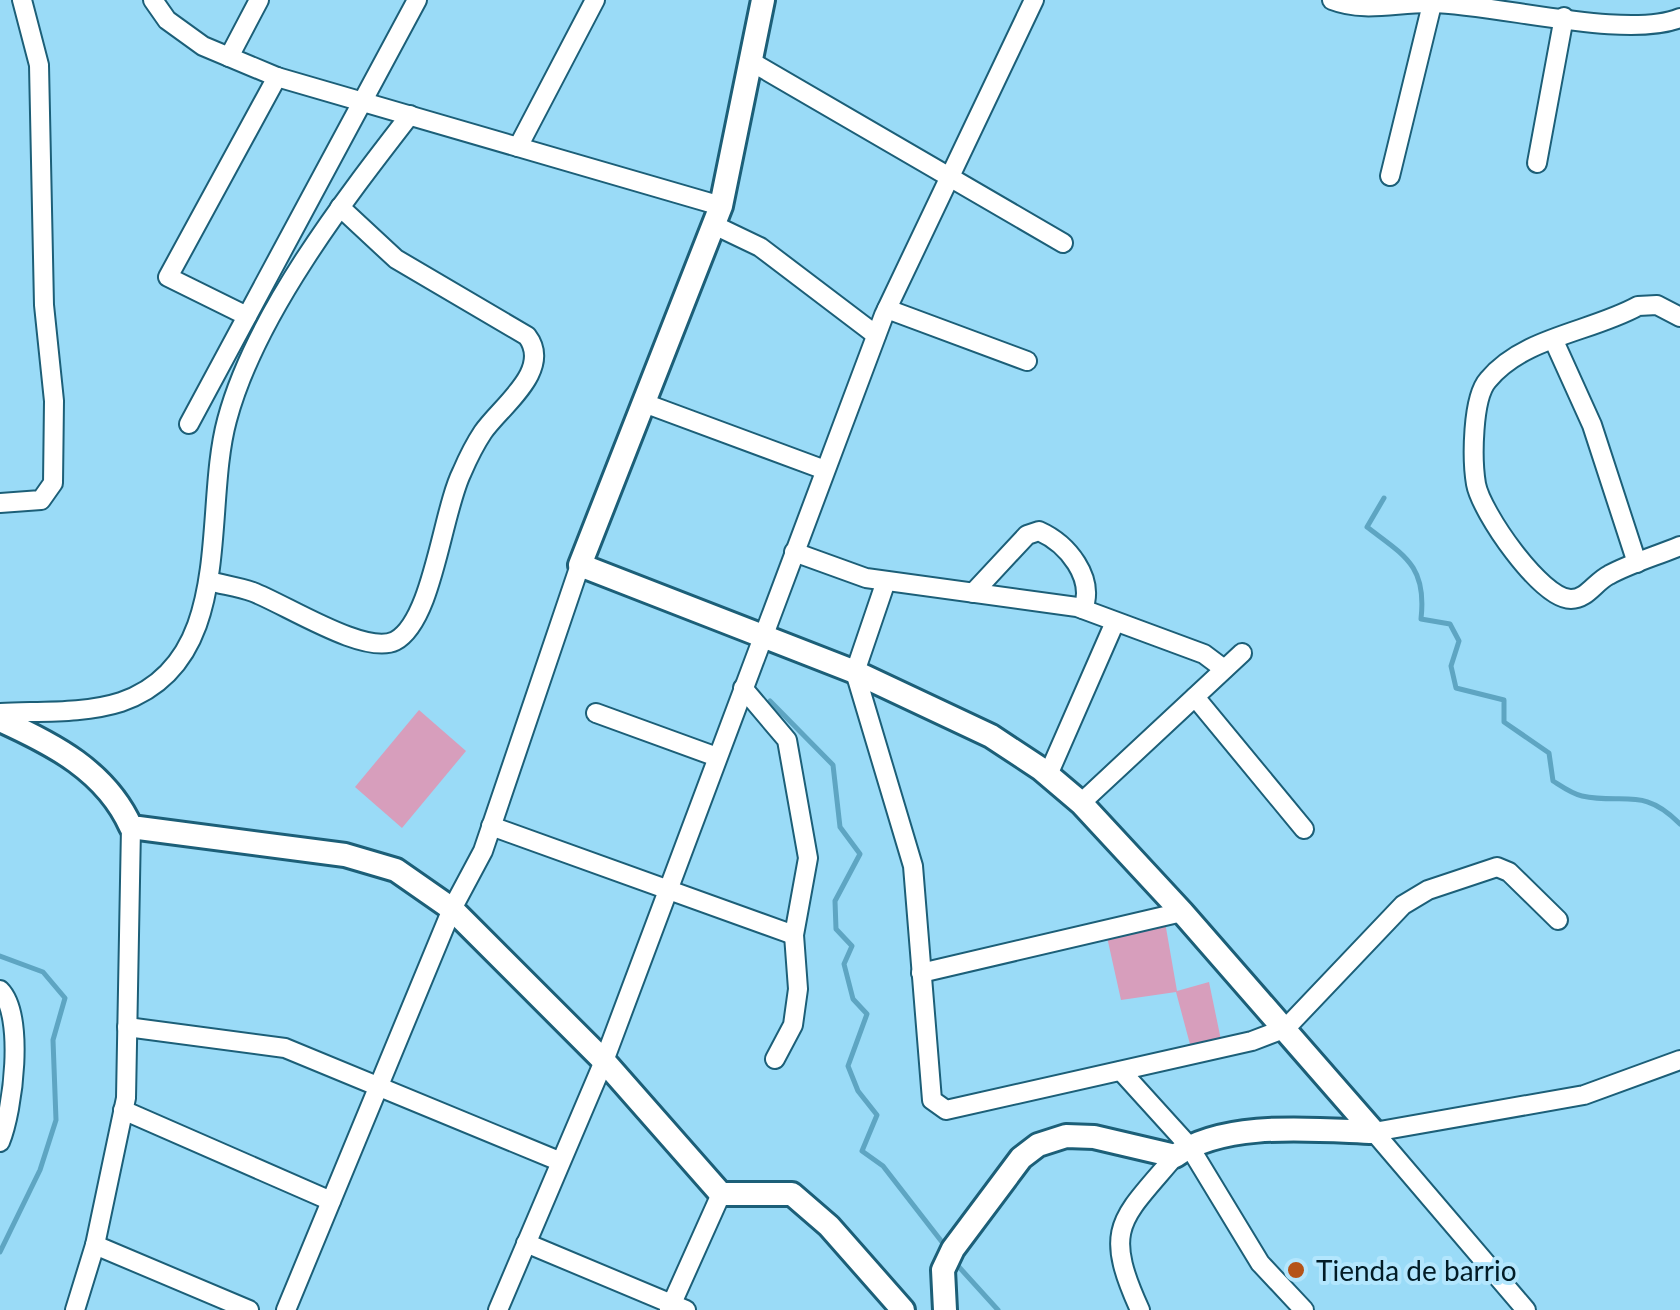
<svg xmlns="http://www.w3.org/2000/svg" width="1680" height="1310" font-family="Lato,sans-serif">
<rect width="100%" height="100%" fill="#9adbf7"/>
<!-- green -->
<g fill="#d79ebc">
<path d="M419 710 466 751 402 828 355 787Z"/>
<path d="M1165 922 1177 991 1209 982 1221 1040 1191 1048 1176 992 1121 1000 1107 937Z"/>
</g>
<g fill="none" stroke-linecap="round" stroke-linejoin="round">
<!-- stream -->
<g stroke="#5ea5c2" stroke-width="5">
<path d="M1384 498 1367 527C1405 556 1427 566 1421 619L1450 624 1459 641 1451 666 1456 688 1504 700V722L1549 753 1553 781C1561 786 1572 794 1582 796 1624 805 1643 786 1680 824"/>
<path d="M770 701 833 765 840 827 860 854 835 901 836 929 852 946 844 964 853 999 867 1014 848 1066 858 1091 877 1115 862 1151 883 1166 942 1242"/>
<path d="M0 956 43 972 65 998 53 1040 56 1120 40 1170 0 1252"/>
<path d="M959 1267 998 1310"/>
</g>
<defs>
<g id="street">
<path d="M153 0 167 20 203 46 277 77 721 206"/>
<path d="M1332 0C1366 13 1397 2 1432 3 1497 4 1626 40 1680 18"/>
<path d="M229 57 259 0"/>
<path d="M750 61 1063 243"/>
<path d="M518 147 595 0"/>
<path d="M1537 163 1564 17"/>
<path d="M1390 176 1433 0"/>
<path d="M714 225 760 247 876 335"/>
<path d="M887 309 1027 361"/>
<path d="M247 316 168 277 277 77"/>
<path d="M1680 317 1657 305 1638 306C1591 332 1523 337 1488 380 1472 398 1472 460 1476 484 1481 512 1541 599 1571 599 1587 599 1595 582 1609 575 1631 563 1656 556 1680 546"/>
<path d="M1554 341 1592 425 1637 563"/>
<path d="M644 403 825 470"/>
<path d="M189 424 417 0"/>
<path d="M0 503 41 500 53 483 54 401 44 305 39 65 22 0"/>
<path d="M794 552 866 578 1077 607 1204 654 1224 669"/>
<path d="M209 581C224 585 239 587 253 592 285 604 365 656 395 641 433 621 442 512 462 472 468 458 475 444 483 432 501 406 553 370 527 336L396 259 340 207"/>
<path d="M886 581 855 672 913 866 932 1100 946 1110 1252 1041 1286 1028 1403 905 1428 890 1497 867 1509 872 1558 920"/>
<path d="M973 593 1027 535 1039 531C1068 544 1095 578 1083 609"/>
<path d="M743 688 787 740 808 858 794 935 798 989 793 1025 775 1059"/>
<path d="M1195 697 1304 829"/>
<path d="M0 713C38 711 84 714 121 702 237 662 202 512 227 420 255 315 344 200 410 115"/>
<path d="M596 713 717 757"/>
<path d="M1048 775 1115 622"/>
<path d="M1081 803 1242 653"/>
<path d="M491 826 794 935"/>
<path d="M921 973 1182 912"/>
<path d="M0 990C25 1015 13 1111 0 1142"/>
<path d="M127 1027 285 1048 559 1161"/>
<path d="M1121 1071 1189 1146 1260 1263 1304 1310"/>
<path d="M123 1110 331 1201"/>
<path d="M1374 1132 1584 1095 1680 1060"/>
<path d="M1374 1132 1526 1310"/>
<path d="M526 1243 686 1310"/>
<path d="M95 1245 249 1310"/>
<path d="M75 1310 95 1245 126 1098 131 827"/>
<path d="M286 1310 452 909 483 851 580 565"/>
<path d="M498 1310 604 1061 884 315 1034 0"/>
<path d="M669 1310 721 1194"/>
<path d="M1140 1310C1102 1227 1121 1220 1175 1156"/>
</g>
<g id="secondary">
<path d="M763 0 721 206 580 565 855 672 991 736 1041 769 1081 803 1182 912 1374 1132"/>
<path d="M0 720C53 744 106 771 131 827L345 855 396 870 452 909 604 1061 721 1194H792L829 1226 903 1310"/>
<path d="M945 1310 943 1270 953 1249 1021 1158 1038 1145 1066 1136 1094 1137 1175 1156C1225 1120 1315 1130 1374 1132"/>
</g>
</defs>
<!-- street casing -->
<use href="#street" stroke="#1c5f78" stroke-width="22"/>
<!-- secondary casing -->
<use href="#secondary" stroke="#1c5f78" stroke-width="28"/>
<!-- street -->
<use href="#street" stroke="#fff" stroke-width="18"/>
<!-- secondary -->
<use href="#secondary" stroke="#fff" stroke-width="22"/>
</g>
<!-- markers -->
<circle fill="#b55318" stroke="#b3e6fd" stroke-width="4" cx="1296" cy="1270" r="10"/>
<g text-anchor="middle" dominant-baseline="central" stroke-width="8" stroke-linejoin="round" paint-order="stroke">
<!-- poi labels -->
<g font-size="28" fill="#021c26" stroke="#b3e6fd" text-anchor="start">
<text x="1316" y="1270">Tienda de barrio</text>
</g>
</g>
</svg>
